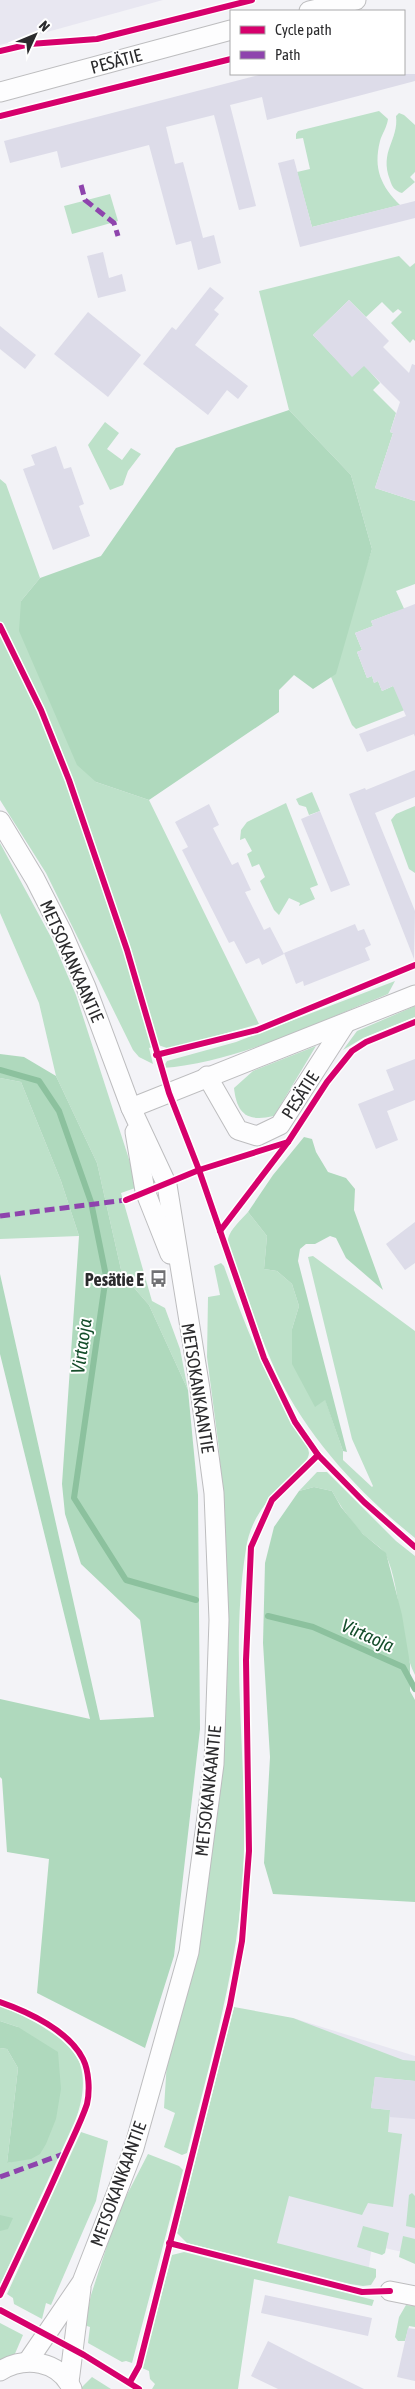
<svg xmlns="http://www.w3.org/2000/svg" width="415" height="2389" font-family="'Asap Condensed',sans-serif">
<rect width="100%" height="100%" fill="#f3f3f7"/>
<!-- built -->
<g fill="#e8e7f1">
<path d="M0 0H163L0 45Z"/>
<path d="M293 2018 415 2056V2255L372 2245 367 2281 258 2254Z"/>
</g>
<!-- green -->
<g fill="#bde1c9">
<path d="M379 111 388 119C387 127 382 134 380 141 373 169 381 186 400 205L312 227 297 172 310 169 303 138 296 139V134L298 131Z"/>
<path d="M399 113 404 115 415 125V172L410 177 415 182 402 193C395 191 392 187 390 180 379 151 399 140 396 116Z"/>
<path d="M110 194 118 221 72 234 64 206Z"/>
<path d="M399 256 410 267 415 263V341L413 339 410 343 391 323 402 312 398 309 393 313 382 302 366 317 349 300 313 335 352 376 364 365 380 383 373 390 396 413 390 432 393 433 375 488 415 501V584L396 591 406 613 395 612 371 621 373 626 355 633 362 650 357 652 367 678 372 676 374 683 378 681 382 691 393 686 415 706 356 729 352 725 331 677 372 549 351 475 289 410 259 291Z"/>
<path d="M105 422 119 433 107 449 122 460 131 448 141 454 128 471 123 485 110 490 88 445Z"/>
<path d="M0 479 6 484 40 578 21 601 96 782 149 800 259 1024 170 1049 158 1045 149 1048 153 1064 139 1057 133 1050 46 873 0 800Z"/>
<path d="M312 792 320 811 309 815 306 807 299 805 296 799Z"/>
<path d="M286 803 318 885 310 888 315 899 299 906 300 903 289 898 279 915 274 910 260 881 265 877 259 864 252 867 247 854 252 851 245 838 240 840 241 830 247 822Z"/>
<path d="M415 806V873L409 869 391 820 396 814Z"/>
<path d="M0 843 52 939 76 995 138 1187 121 1193 152 1301 165 1308 180 1349 188 1390 149 1305 122 1274 97 1163 56 1076 39 1003 0 913Z"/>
<path d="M395 981 388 994C320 1021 237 1063 163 1068L167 1061 236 1042Z"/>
<path d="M415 1006V1017L363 1038 343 1050 357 1031Z"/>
<path d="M316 1046 274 1116C248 1122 237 1115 234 1088L253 1071Z"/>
<path d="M0 1078 21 1082 61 1181 79 1236 0 1239Z"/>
<path d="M248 1212 267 1236 264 1269 277 1271 292 1284 299 1306 292 1329 315 1406 325 1399 343 1451V1460L372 1487 373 1486 352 1439 308 1257 313 1256 415 1331V1538C359 1493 309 1439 277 1374 266 1350 257 1325 247 1300 243 1290 226 1248 228 1239 230 1229 242 1219 248 1212Z"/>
<path d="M221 1263 224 1266C242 1318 262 1368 289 1416 295 1427 308 1440 309 1453 309 1466 273 1493 264 1506 255 1518 248 1533 246 1549 230 1647 246 1749 244 1849 243 1952 212 2053 187 2153L182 2155 164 2147 175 2113 164 2108 167 2061 222 1761 227 1662 226 1540 219 1449 207 1357 208 1297 220 1295 214 1266Z"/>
<path d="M317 1472H327L396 1541 415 1556V1675C398 1641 402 1591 386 1555 382 1547 370 1541 363 1534 351 1521 340 1506 332 1491L314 1487 299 1491Z"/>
<path d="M0 2006C24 2015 71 2038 80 2064 86 2082 82 2103 75 2121L0 2285V2048L7 2049 18 2068 7 2163 19 2160 18 2027 0 2021Z"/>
<path d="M234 2007 293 2018 403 2060 415 2061V2081L375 2077 371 2108 390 2110 388 2132 402 2134 393 2207 368 2203 362 2215 289 2196 277 2243 376 2269V2277L371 2285 363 2286 350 2284 187 2243 177 2233Z"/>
<path d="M81 2132 108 2141 96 2201 51 2305 46 2303 42 2319 14 2304 13 2298 7 2294Z"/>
<path d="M148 2154 179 2166 183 2170 132 2363 126 2361 122 2362 88 2343 90 2327 84 2325 91 2295 118 2212Z"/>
<path d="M412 2193 415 2196V2228L406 2226 409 2195Z"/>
<path d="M363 2226 389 2233 385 2253 382 2255 357 2247Z"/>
<path d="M403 2236 415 2239V2264L399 2257Z"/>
<path d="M184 2252 374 2300 372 2306 254 2279 238 2389H152L155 2384 150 2379 149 2371 142 2368 172 2255Z"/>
<path d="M406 2305 415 2306V2327L409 2326 405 2341H398L395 2337 399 2317Z"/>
<path d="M0 2323 23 2335 14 2356 0 2362Z"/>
<path d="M92 2377 111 2389H80Z"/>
</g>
<!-- forest -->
<g fill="#afd9bd">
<path d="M289 410 351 475 372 549 336 674 313 689 294 675 279 690V712L149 800 96 782 77 765 19 631 21 601 40 578 101 556 176 448Z"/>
<path d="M0 1054 24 1057 56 1076 97 1163 122 1274 149 1305 188 1390 198 1495 200 1729 174 1956 145 2048 37 1993 49 1859 7 1852 2 1779 0 1777V1699L90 1719 0 1354V1274L100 1720 154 1717 140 1620 81 1564 65 1514 62 1484 79 1236 61 1181 21 1082 0 1078Z"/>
<path d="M304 1137 312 1139 316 1152 328 1172 346 1178 355 1189 354 1210 383 1290 346 1258 336 1238 330 1236 315 1244H306L300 1249 298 1261 347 1452 343 1451 325 1400 315 1407 292 1364V1329L299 1306 292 1284 277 1271 264 1269 267 1236 248 1212 273 1175Z"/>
<path d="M314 1487 332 1491 341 1507 363 1534 386 1553 402 1615 410 1664V1691L415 1700V1902L273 1894 264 1863 270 1757 263 1643 265 1563 274 1527 299 1491Z"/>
<path d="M0 2021 18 2027 58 2052 61 2089 56 2119 46 2144 40 2154 31 2159 7 2163 18 2068 7 2049 0 2048Z"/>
<path d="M0 2215 13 2218 8 2229 0 2231Z"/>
</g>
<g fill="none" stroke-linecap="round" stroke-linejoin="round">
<!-- stream -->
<g stroke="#8cc19e" stroke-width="6">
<path d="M0 1070 39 1081 59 1111 91 1202 106 1276 74 1498 126 1580 196 1600"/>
<path d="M268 1616 313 1627 403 1667 415 1689"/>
</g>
</g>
<!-- building -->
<g fill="#dddce9">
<path d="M263 74H415V81L267 120 262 97 230 105 256 206 239 210 214 115 166 127 175 164 183 162 203 238 214 235 221 263 198 270 191 241 176 245 149 145 61 168 57 151 10 163 4 141Z"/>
<path d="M294 159 312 227 415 201V218L300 247 278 163Z"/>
<path d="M103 252 109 278 122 274 126 291 98 298 87 256Z"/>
<path d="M210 287 224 298 214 310 219 314 195 345 248 386 238 399 227 390 208 415 143 364 172 327 176 330Z"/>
<path d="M349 300 389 341 383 347 409 373 412 364 415 365V501L375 488 393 433 390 432 400 402 364 366 352 377 313 335Z"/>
<path d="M88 312 141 355 108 397 54 354Z"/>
<path d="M0 326 36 355 25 369 0 349Z"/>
<path d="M56 446 64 469 71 467 84 504 79 506 90 536 53 550 23 469 35 465 31 455Z"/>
<path d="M415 604V737L414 734 367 752 359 734 406 716 393 686 382 691 378 681 374 683 372 676 367 678 357 652 362 650 355 633 373 626 371 621Z"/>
<path d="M415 770V797L375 813 415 911 414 959 349 794 365 788 366 790Z"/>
<path d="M209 804 219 825 213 828 232 865 238 862 251 890 245 892 264 930 270 927 284 954 262 965 259 958 246 964 234 941 229 943 182 850 188 847 175 822Z"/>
<path d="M320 811 350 885 331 892 301 819Z"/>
<path d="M355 924 358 931 364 929 371 945 365 948 370 960 304 986 303 981 296 984 284 953Z"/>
<path d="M415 1059V1100L387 1111 398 1140 376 1149 358 1104 394 1090 386 1070Z"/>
<path d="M415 1222V1263L405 1270 386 1244Z"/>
<path d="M375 2077 415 2081V2119L390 2117V2110L371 2108Z"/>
<path d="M265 2295 372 2318 368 2336 261 2313Z"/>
<path d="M408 2328 415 2329V2381L397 2377Z"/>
<path d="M268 2341 309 2362 364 2389H278L251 2376Z"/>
</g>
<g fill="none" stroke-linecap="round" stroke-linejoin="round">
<defs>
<g id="minor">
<path d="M309 11 356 0"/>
<path d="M0 92 231 30"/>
<path d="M0 821 35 879 62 932 86 987 131 1108 167 1185 200 1389 214 1493 219 1620 214 1764 189 1952 134 2148 82 2282 28 2361"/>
<path d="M207 1076 238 1130 257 1136 280 1125 345 1024"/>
<path d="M131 1108 415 995"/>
<path d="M135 1132 145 1191 170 1254"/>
<path d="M390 2291 415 2296"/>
<path d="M0 2371C25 2356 59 2360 72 2389"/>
<path d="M69 2382 81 2288"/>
</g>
</defs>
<!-- minor casing -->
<use href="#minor" stroke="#bdbdbf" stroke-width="21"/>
<!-- minor -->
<use href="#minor" stroke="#fdfdfe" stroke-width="19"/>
<!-- quiet -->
<g stroke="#8e44ad" stroke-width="5" stroke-dasharray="10 5" stroke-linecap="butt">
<path d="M81 185 85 200 114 223 118 236"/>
<path d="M0 1216 126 1200"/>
<path d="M0 2177 66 2153"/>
</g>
<defs>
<g id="cycleway">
<path d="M0 51 30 44 97 39 252 0"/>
<path d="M0 116 231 59"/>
<path d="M0 626 41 710 69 780 127 950 169 1093 199 1170 264 1358 295 1422 318 1455 364 1502 415 1547"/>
<path d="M156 1055 257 1030 415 965"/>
<path d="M126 1200 199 1170 288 1142 327 1082 352 1051 366 1042 415 1022"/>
<path d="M220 1231 288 1142"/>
<path d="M0 2002C29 2012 69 2031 83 2059 89 2071 90 2091 87 2104 81 2122 72 2139 64 2157 44 2203 22 2249 0 2295"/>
<path d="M169 2243 362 2292 390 2291"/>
<path d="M0 2310 84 2355 139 2389"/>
<path d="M130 2382 139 2366 230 2005 242 1941 249 1851 246 1660 251 1547 272 1500 318 1455"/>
</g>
</defs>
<!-- cycleway casing -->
<use href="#cycleway" stroke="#fff" stroke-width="9"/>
<!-- cycleway -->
<use href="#cycleway" stroke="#d6006c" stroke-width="6"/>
</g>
<!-- icons -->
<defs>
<symbol id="bus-bare" viewBox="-9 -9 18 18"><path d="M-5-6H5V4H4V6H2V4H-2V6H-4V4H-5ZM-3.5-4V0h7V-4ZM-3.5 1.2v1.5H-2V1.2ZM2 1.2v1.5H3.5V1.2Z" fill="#717174" stroke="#fff" stroke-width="2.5" paint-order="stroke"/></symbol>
</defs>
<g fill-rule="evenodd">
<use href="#bus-bare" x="146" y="1266" width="25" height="25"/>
</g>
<g text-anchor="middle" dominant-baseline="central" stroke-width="4" stroke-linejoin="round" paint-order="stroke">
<!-- street labels -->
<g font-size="18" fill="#2b2b2d" stroke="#fff">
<text transform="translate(116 61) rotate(-15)">PESÄTIE</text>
<text transform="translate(72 961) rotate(66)">METSOKANKAANTIE</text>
<text transform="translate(300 1095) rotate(-57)">PESÄTIE</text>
<text transform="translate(198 1388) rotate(81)">METSOKANKAANTIE</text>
<text transform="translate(208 1791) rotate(-84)">METSOKANKAANTIE</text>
<text transform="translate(118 2184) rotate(-70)">METSOKANKAANTIE</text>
</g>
<!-- poi labels -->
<g font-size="18" font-weight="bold" fill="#2b2b2d" stroke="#fff" text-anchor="end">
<text x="144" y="1279">Pesätie E</text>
</g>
<!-- water labels -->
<g font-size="19" font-style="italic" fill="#164e2c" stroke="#fff">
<text transform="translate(81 1346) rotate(-82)">Virtaoja</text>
<text transform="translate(368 1635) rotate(24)">Virtaoja</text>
</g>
</g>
<!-- legend -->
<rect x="230" y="10" width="175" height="65" fill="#ffffff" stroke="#aaaaab"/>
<rect x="240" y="26" width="25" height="8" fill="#d6006c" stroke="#aaaaab"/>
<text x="275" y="35" font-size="15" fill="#2b2b2d">Cycle path</text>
<rect x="240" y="51" width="25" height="8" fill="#8e44ad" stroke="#aaaaab"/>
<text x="275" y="60" font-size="15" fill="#2b2b2d">Path</text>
<!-- north arrow -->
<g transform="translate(35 35) rotate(46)" stroke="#ffffff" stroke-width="4" paint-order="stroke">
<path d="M0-4L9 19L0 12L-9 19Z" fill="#2b2b2d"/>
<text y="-8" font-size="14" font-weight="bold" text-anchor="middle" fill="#2b2b2d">N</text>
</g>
</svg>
